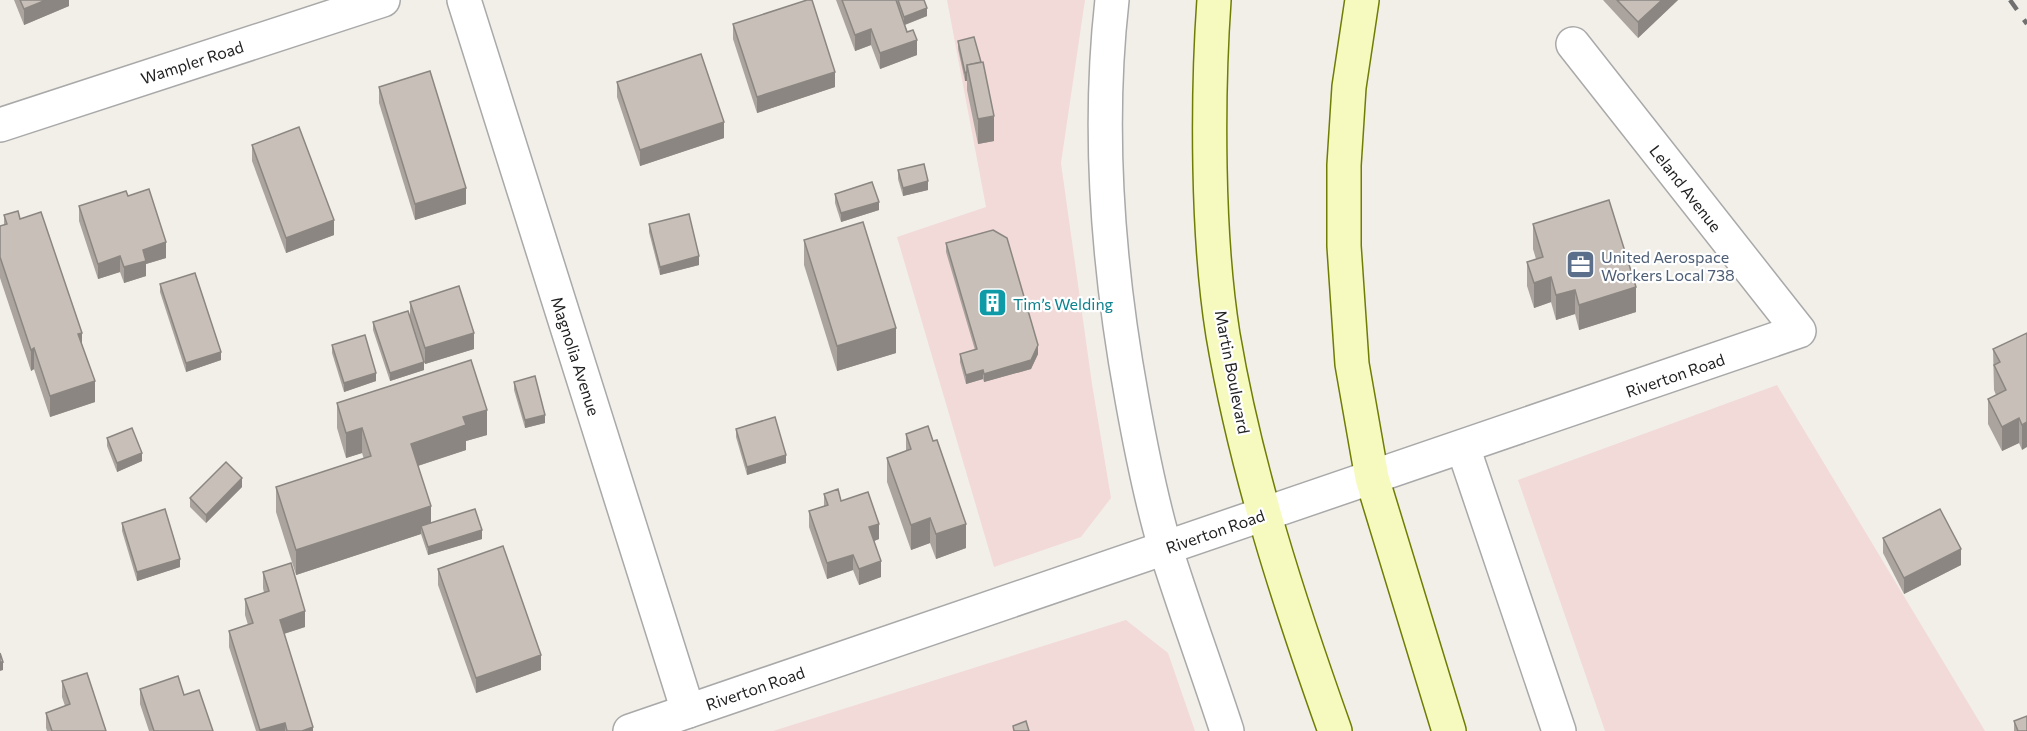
<svg xmlns="http://www.w3.org/2000/svg" width="2027" height="731" font-family="Commissioner,sans-serif">
<rect width="100%" height="100%" fill="#f2efe9"/>
<!-- commercial -->
<g fill="#f2dad9">
<path d="M947 0H1085L1061 163 1092 384 1111 498 1081 537 994 567 897 237 986 207Z"/>
<path d="M1777 385 1985 731H1605L1518 480Z"/>
<path d="M1126 620 1168 653 1195 731H773Z"/>
</g>
<g fill="none" stroke-linecap="round" stroke-linejoin="round">
<defs>
<g id="minor">
<path d="M464 0 688 711"/>
<path d="M1112 0C1097 133 1108 268 1132 399 1141 449 1151 501 1166 550 1185 610 1207 670 1227 731"/>
<path d="M0 125 383 0"/>
<path d="M1463 447 1559 731"/>
<path d="M630 731 1799 331 1573 44"/>
</g>
<g id="secondary">
<path d="M1214 0C1210 56 1209 112 1210 168 1211 223 1214 279 1223 335 1246 470 1289 602 1335 731"/>
<path d="M1362 0 1349 87 1344 165V246L1352 364 1372 478 1449 731"/>
</g>
</defs>
<!-- minor casing -->
<use href="#minor" stroke="#a9a9a9" stroke-width="36"/>
<!-- secondary casing -->
<use href="#secondary" stroke="#707d05" stroke-width="36"/>
<!-- minor -->
<use href="#minor" stroke="#fff" stroke-width="33"/>
<!-- secondary -->
<use href="#secondary" stroke="#f7fabf" stroke-width="33"/>
<!-- rail -->
<path stroke="#707070" stroke-width="4.5" stroke-dasharray="12 12" stroke-linecap="butt" d="M2010 0 2027 24"/>
</g>
<!-- wall -->
<g fill="#aba49e">
<path d="M14 0H69V6L24 25Z"/>
<path d="M836 0H924L927 16 905 25 917 55 880 69 871 45 855 51Z"/>
<path d="M1603 0H1678L1638 38Z"/>
<path d="M733 24 835 87 757 113 733 39Z"/>
<path d="M958 41 994 141 978 144 967 90V81H965L958 49Z"/>
<path d="M617 82 724 138 640 166 617 97Z"/>
<path d="M379 87 466 204 415 220 379 103Z"/>
<path d="M252 145 334 235 286 253 252 161Z"/>
<path d="M898 170 928 190 903 196 898 179Z"/>
<path d="M835 194 879 210 841 222 835 203Z"/>
<path d="M128 196 166 258 146 264V276L124 283 120 272 98 279 79 221V206Z"/>
<path d="M4 215 20 219 82 344 95 402 50 417 34 369 31 371 0 278V226L4 225Z"/>
<path d="M649 224 699 265 660 275 649 232Z"/>
<path d="M1533 224 1636 312 1579 330 1575 314 1556 320 1551 302 1534 308 1527 286V262L1536 259 1533 249Z"/>
<path d="M804 240 896 353 837 371 804 265Z"/>
<path d="M946 243 1038 354 1031 369 984 382 983 379 966 384 960 362V354L975 350 946 252Z"/>
<path d="M160 284 221 360 186 372 160 292Z"/>
<path d="M410 302 474 349 425 364 424 362V370L390 381 373 330V322L410 318Z"/>
<path d="M2027 333 2022 450 2019 443 2002 451 1988 424V399L1996 395 1994 390 1993 349Z"/>
<path d="M332 345 376 381 344 392 332 353Z"/>
<path d="M514 382 545 423 525 428 514 390Z"/>
<path d="M337 403 487 435 466 441V450L418 466 431 523 482 539 428 555 421 534 296 575 276 512V487L364 459 362 453 346 458 337 428Z"/>
<path d="M736 429 786 463 747 475 736 437Z"/>
<path d="M906 434 966 548 936 559 930 543 911 550 887 482V458L906 451Z"/>
<path d="M107 438 142 461 117 472 107 446Z"/>
<path d="M242 487 206 523 190 507V498Z"/>
<path d="M824 494 841 501 879 539 874 541 881 577 859 585 853 570 827 579 809 527V511L824 506Z"/>
<path d="M122 523 180 567 137 581 122 531Z"/>
<path d="M1883 538 1961 565 1904 594 1883 553Z"/>
<path d="M438 569 541 670 476 693 438 585Z"/>
<path d="M263 572 305 627 284 634 313 731H256L229 647V631L248 625 245 615V599L264 593 263 588Z"/>
<path d="M62 681 106 731H47L46 728V713L65 706 62 697Z"/>
<path d="M140 689 184 695 213 731H149L140 704Z"/>
<path d="M2014 721 2027 731H2014Z"/>
</g>
<!-- shaded-wall -->
<g fill="#8b8681">
<path d="M46 0H69V6L24 25V9Z"/>
<path d="M1662 0H1678L1638 38V22Z"/>
<path d="M927 8V16L904 25V17Z"/>
<path d="M871 29V45L855 51V35Z"/>
<path d="M917 40V55L880 69V53Z"/>
<path d="M835 72V87L757 113V97Z"/>
<path d="M967 72V81H965V73Z"/>
<path d="M994 116V141L978 144V119Z"/>
<path d="M724 122V138L640 166V150Z"/>
<path d="M928 181V190L903 196V188Z"/>
<path d="M466 188V204L415 220V204Z"/>
<path d="M879 202V210L841 222V213Z"/>
<path d="M334 220V235L286 253V238Z"/>
<path d="M166 242V258L146 264V276L124 283V267L143 250Z"/>
<path d="M120 256V272L98 279V264Z"/>
<path d="M699 256V265L660 275V267Z"/>
<path d="M1551 277V302L1534 308V283Z"/>
<path d="M1636 287V312L1579 330V305Z"/>
<path d="M1575 290V314L1556 320V295Z"/>
<path d="M896 328V353L837 371V346Z"/>
<path d="M82 333V354L78 334Z"/>
<path d="M474 333V349L425 364V348Z"/>
<path d="M1038 345V354L1031 369 984 382V374Z"/>
<path d="M34 348V369L31 371V350Z"/>
<path d="M221 352V360L186 372V363Z"/>
<path d="M424 362V370L390 381V373Z"/>
<path d="M983 370V379L966 384V375Z"/>
<path d="M376 373V381L344 392V383Z"/>
<path d="M95 381V402L50 417V396Z"/>
<path d="M487 410V435L466 441V450L411 468V444L463 417Z"/>
<path d="M545 415V423L525 428V420Z"/>
<path d="M2019 418V443L2002 451V427Z"/>
<path d="M2027 422V447L2022 450V425Z"/>
<path d="M362 428V453L346 458V433Z"/>
<path d="M142 453V461L117 472V463Z"/>
<path d="M786 455V463L747 475V467Z"/>
<path d="M242 478V487L206 523V515Z"/>
<path d="M431 506V531L421 526V534L296 575V550Z"/>
<path d="M930 518V543L911 550V525Z"/>
<path d="M879 524V539L869 543V527Z"/>
<path d="M966 524V548L936 559V534Z"/>
<path d="M482 530V539L428 555V547Z"/>
<path d="M1961 549V565L1904 594V578Z"/>
<path d="M853 555V570L827 579V563Z"/>
<path d="M180 559V567L137 581V572Z"/>
<path d="M881 561V577L859 585V569Z"/>
<path d="M305 611V627L280 635V620Z"/>
<path d="M541 655V670L476 693V678Z"/>
<path d="M0 662H3V670L0 671Z"/>
<path d="M285 723V731H260V730Z"/>
<path d="M313 727V731H302Z"/>
</g>
<!-- building -->
<g fill="#c7bfb8" stroke="#8b8681" stroke-width="1.5">
<path d="M20 0H46L24 9Z"/>
<path d="M807 0H812L835 72 757 97 733 24Z"/>
<path d="M842 0H896L907 32 913 30 917 40 880 53 871 29 855 35Z"/>
<path d="M898 0H924L927 8 904 17Z"/>
<path d="M1617 0H1662L1638 22Z"/>
<path d="M974 37 981 62 967 65V72L965 73 958 41Z"/>
<path d="M701 54 724 122 640 150 617 82Z"/>
<path d="M983 62 994 116 978 119 967 65Z"/>
<path d="M430 71 466 188 415 204 379 87Z"/>
<path d="M299 127 334 220 286 238 252 145Z"/>
<path d="M924 164 928 181 903 188 898 170Z"/>
<path d="M872 182 879 202 841 213 835 194Z"/>
<path d="M149 189 166 242 143 250 146 261 124 267 120 256 98 264 79 206 126 191 128 196Z"/>
<path d="M1609 200 1636 287 1579 305 1575 290 1556 295 1551 277 1534 283 1527 262 1543 257 1533 224Z"/>
<path d="M18 211 20 219 41 212 82 333 78 334 95 381 50 396 34 348 31 350 0 257V226L7 224 4 215Z"/>
<path d="M689 214 699 256 660 267 649 224Z"/>
<path d="M863 222 896 328 837 346 804 240Z"/>
<path d="M993 230 1007 238 1038 345 1031 360 984 374 983 370 966 375 960 354 977 349 946 243Z"/>
<path d="M195 273 221 352 186 363 160 284Z"/>
<path d="M459 286 474 333 425 348 410 302Z"/>
<path d="M408 311 424 362 390 373 373 322Z"/>
<path d="M2027 333V422L2022 425 2019 418 2002 427 1988 399 2006 390 1994 365 2000 362 1993 349Z"/>
<path d="M365 335 376 373 344 383 332 345Z"/>
<path d="M471 360 487 410 463 417 466 425 411 444 431 506 296 550 276 487 371 456 362 428 346 433 337 403Z"/>
<path d="M535 376 545 415 525 420 514 382Z"/>
<path d="M775 417 786 455 747 467 736 429Z"/>
<path d="M928 426 933 441 937 440 966 524 936 534 930 518 911 525 887 458 911 449 906 434Z"/>
<path d="M132 428 142 453 117 463 107 438Z"/>
<path d="M226 462 242 478 206 515 190 498Z"/>
<path d="M838 489 841 501 868 492 879 524 869 527 881 561 859 569 853 555 827 563 809 511 828 505 824 494Z"/>
<path d="M165 509 180 559 137 572 122 523Z"/>
<path d="M475 509 482 530 428 547 421 526Z"/>
<path d="M1940 509 1961 549 1904 578 1883 538Z"/>
<path d="M503 546 541 655 476 678 438 569Z"/>
<path d="M291 563 305 611 280 620 313 727 302 731H287L285 723 260 730 229 631 253 623 245 599 269 591 263 572Z"/>
<path d="M0 653 3 662H0Z"/>
<path d="M87 673 106 731H52L46 713 70 704 62 681Z"/>
<path d="M178 676 184 695 199 690 213 731H154L140 689Z"/>
<path d="M2027 716V731H2018L2014 721Z"/>
<path d="M1026 721 1029 731H1014L1013 726Z"/>
</g>
<!-- icons -->
<defs>
<symbol id="office-square" viewBox="-11 -11 22 22"><rect x="-9" y="-9" width="18" height="18" rx="4" fill="#5c6f8a" stroke="#fff"/><path d="M-6-3h4V-5.5h4V-3h4V5H-6ZM-1-4.5V-3h2v-1.5ZM-6 0V1H6V0Z" fill="#fff"/></symbol>
<symbol id="building-square" viewBox="-11 -11 22 22"><rect x="-9" y="-9" width="18" height="18" rx="4" fill="#0f9aa8" stroke="#fff"/><path d="M-4-6H4V6H1V3H-1V6H-4ZM-2.5-4.3h1.7v1.8h-1.7ZM.8-4.3h1.7v1.8H.8ZM-2.5-1h1.7V.8h-1.7ZM.8-1h1.7V.8H.8Z" fill="#fff"/></symbol>
</defs>
<g fill-rule="evenodd">
<use href="#office-square" x="1564" y="248" width="33" height="33"/>
<use href="#building-square" x="976" y="286" width="33" height="33"/>
</g>
<g text-anchor="middle" dominant-baseline="central" stroke-width="4.5" stroke-linejoin="round" paint-order="stroke">
<!-- street labels -->
<g font-size="16" fill="#222" stroke="#fff">
<text transform="translate(192 62) rotate(-18)">Wampler Road</text>
<text transform="translate(1686 188) rotate(52)">Leland Avenue</text>
<text transform="translate(576 356) rotate(72)">Magnolia Avenue</text>
<text transform="translate(1233 372) rotate(79)">Martin Boulevard</text>
<text transform="translate(1675 375) rotate(-19)">Riverton Road</text>
<text transform="translate(1215 531) rotate(-19)">Riverton Road</text>
<text transform="translate(755 688) rotate(-19)">Riverton Road</text>
</g>
<!-- service labels -->
<g font-size="16" fill="#4e5e75" stroke="#fff" text-anchor="start">
<text x="1601" y="256">United Aerospace<tspan x="1601" dy="18">Workers Local 738</tspan></text>
</g>
<!-- culture labels -->
<g font-size="16" fill="#0d838f" stroke="#fff" text-anchor="start">
<text x="1013" y="303">Tim’s Welding</text>
</g>
</g>
</svg>
